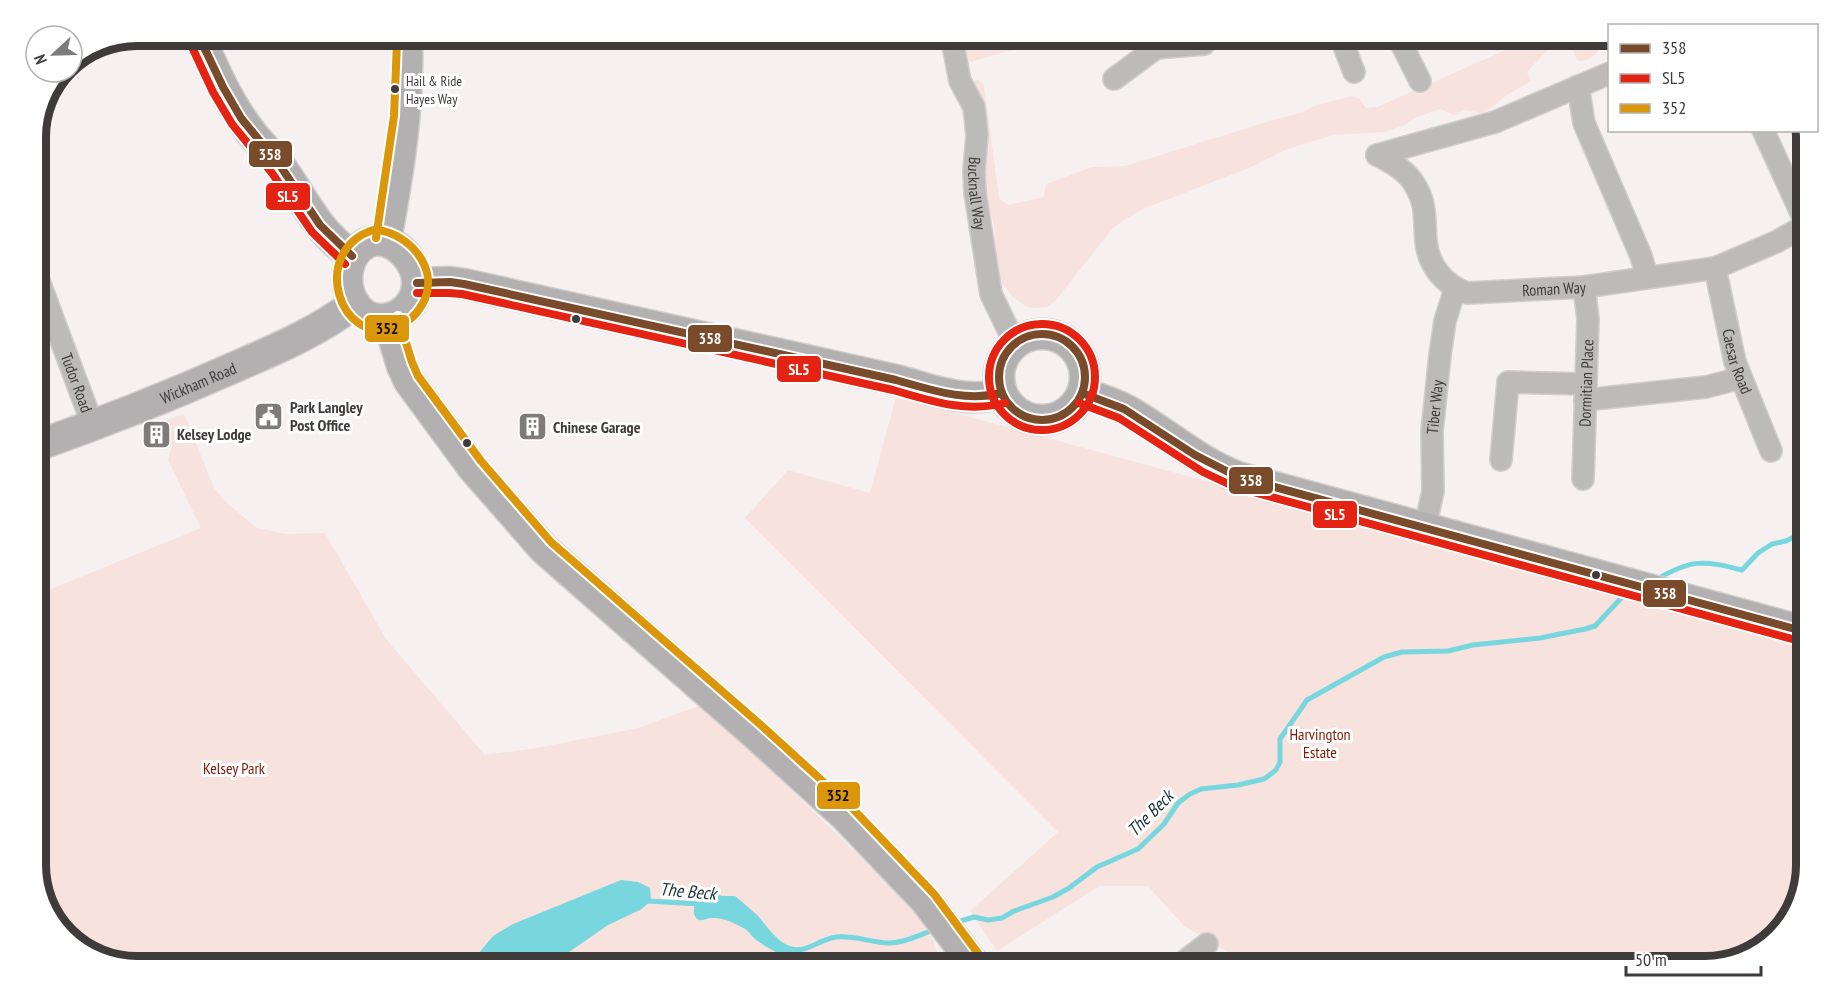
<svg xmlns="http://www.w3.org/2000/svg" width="1842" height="1002" font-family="'PT Sans Narrow',sans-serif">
<rect width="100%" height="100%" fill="#f6f1f0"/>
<!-- green -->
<g fill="#f7e2de">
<path d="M1607 36C1600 49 1595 61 1579 61L1575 56 1573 49 1581 37Z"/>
<path d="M1523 37H1559L1527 72 1531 81 1507 95 1484 113 1465 110 1454 115 1440 109 1415 118 1404 125 1385 132 1333 135 1285 150 1247 169 1145 208 1124 220 1113 228 1056 300 1047 307 1032 308 1025 306 1012 296 1002 283 992 242 996 233 992 217 987 210 973 81 978 80 984 85 999 198 1008 205 1044 197 1046 184 1092 167 1125 166 1273 120 1301 113 1314 106 1352 96 1360 99 1366 108 1377 107 1517 45Z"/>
<path d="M1054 39 1044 44 1005 52 971 62 966 60 962 40Z"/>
<path d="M896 397 1806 644V865L1795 910 1761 949 1705 966H1242L1230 953 1184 926 1148 886H1099L997 951 970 911 1058 832 745 518 788 470 870 493Z"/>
<path d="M184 414 214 488 226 502 257 528 286 534 325 533 386 639 485 755 537 748 638 728 701 705 753 755 770 767 791 790 875 871 901 892 933 940 935 948 947 966H137L92 955 53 921 36 872V595L201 528 168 460 172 446 161 422Z"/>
</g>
<!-- water -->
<g fill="#77d6de">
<path d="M621 880 638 882 650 888 651 901 640 910 608 925 549 966H468L493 936 513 924Z"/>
<path d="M704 887C713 897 723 896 735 896 743 903 751 909 758 916 769 928 781 949 800 947L796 955C785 960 762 945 754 938 750 934 748 930 743 928 735 923 722 917 712 918 706 918 699 924 695 916 691 909 698 896 700 889Z"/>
</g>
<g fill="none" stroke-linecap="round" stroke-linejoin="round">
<!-- stream -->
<g stroke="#77d6de" stroke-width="5">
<path d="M1655 580C1692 559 1702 560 1742 570L1758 553 1772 544 1786 541 1806 531"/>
<path d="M647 901 700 904"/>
<path d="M954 923 974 917 988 920 1002 918 1014 911 1053 897 1069 888 1097 867 1138 849 1164 824 1178 803 1190 794 1201 789 1238 785 1264 779 1276 770 1280 762V739L1307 700 1384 657 1402 652 1448 651 1473 645 1540 638 1585 629 1595 626 1625 594"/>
<path d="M792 950C808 952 820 939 836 937 853 935 870 942 887 943 903 944 921 934 936 929"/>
</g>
<defs>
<g id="street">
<path d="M1398 37 1420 81"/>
<path d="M1341 38 1354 72"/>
<path id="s1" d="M952 40 960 81 974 107 977 135 974 171 975 193 991 294 1015 344"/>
<path d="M1156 48 1204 44"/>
<path d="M1114 79 1156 48 1153 39"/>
<path d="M1578 86 1584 123 1641 256 1647 277"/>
<path d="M1763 130 1802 215 1806 219"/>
<path id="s2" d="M1377 155C1392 163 1408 171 1416 187 1427 205 1424 222 1426 241 1428 265 1444 285 1467 293L1584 287 1715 268 1776 242 1806 225"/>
<path d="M1377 155 1495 122 1610 73"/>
<path id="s3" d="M1715 268 1735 362 1771 451"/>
<path id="s4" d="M36 273 93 426"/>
<path d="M1585 400 1706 387 1741 378"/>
<path d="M1501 460 1508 382 1586 384"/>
<path id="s5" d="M1583 479 1588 319 1584 287"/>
<path id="s6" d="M1425 528 1433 491 1432 431 1440 355 1445 321 1455 289"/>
<path d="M1178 966 1207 944"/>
</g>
<g id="secondary">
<path d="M202 43C216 73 228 102 248 128 257 142 271 153 281 167 306 202 315 229 352 256"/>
<path d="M376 240C404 240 429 277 411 303 397 323 367 326 354 303 340 280 348 245 376 240Z"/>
<path d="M386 240C398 174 409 110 407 42"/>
<path d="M417 283 450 282 464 284 896 380C931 389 967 405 1002 393"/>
<path d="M388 320 402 366 409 381 473 468 544 549 755 734 845 816 926 901 975 966"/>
<circle cx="1042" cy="377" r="43"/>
<path d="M1082 393C1098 398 1115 403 1130 412 1168 434 1195 460 1238 477L1806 632"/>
<path id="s7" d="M36 446C101 423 165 398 228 370 272 351 316 333 354 304"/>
</g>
</defs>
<!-- street casing -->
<use href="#street" stroke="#d1cdcd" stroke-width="24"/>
<!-- secondary casing -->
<use href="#secondary" stroke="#d1cdcd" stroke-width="33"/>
<!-- street -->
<use href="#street" stroke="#bdbbba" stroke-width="21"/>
<!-- secondary -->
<use href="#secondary" stroke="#b2b0b0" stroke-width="30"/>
<defs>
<g id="bus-1">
<path d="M202 43 223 87 241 118 281 167 320 225 352 256"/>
<path d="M417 283 450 282 464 284 896 380C932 390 965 402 1002 393"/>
<circle cx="1042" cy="377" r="43"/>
<path d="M1082 393 1124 409 1195 455 1238 477 1806 632"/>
</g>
<g id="bus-2">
<path d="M192 47 213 92 232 124 272 173 312 232 345 264"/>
<path d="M417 293H449L462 294 893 390C931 401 966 413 1005 403"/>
<circle cx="1042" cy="377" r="53"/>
<path d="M1079 403 1119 418 1203 472 1235 487 1803 642"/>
</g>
<g id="bus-3">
<path d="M373 230C309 251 339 348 396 327 410 322 419 312 425 299 438 266 408 234 378 230"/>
<path d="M376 238 394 116 397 42"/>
<path d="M398 317 412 362 418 376 481 461 551 542 762 726 852 808 934 894 983 960"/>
</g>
</defs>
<!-- bus-1 casing -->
<use href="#bus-1" stroke="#fff" stroke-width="12"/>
<!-- bus-2 casing -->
<use href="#bus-2" stroke="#fff" stroke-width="12"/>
<!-- bus-3 casing -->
<use href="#bus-3" stroke="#fff" stroke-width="12"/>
<!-- bus-1 -->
<use href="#bus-1" stroke="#7a4b2a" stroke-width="8"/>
<!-- bus-2 -->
<use href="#bus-2" stroke="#e42313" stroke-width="8"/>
<!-- bus-3 -->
<use href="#bus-3" stroke="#db9609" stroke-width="8"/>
</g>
<!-- icons -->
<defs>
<symbol id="civic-square" viewBox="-11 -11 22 22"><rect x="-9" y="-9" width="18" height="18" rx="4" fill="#7f7b7a" stroke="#fff"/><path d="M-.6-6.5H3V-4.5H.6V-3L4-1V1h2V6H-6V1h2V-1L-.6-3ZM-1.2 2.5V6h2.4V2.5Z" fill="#fff"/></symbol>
<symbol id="building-square" viewBox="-11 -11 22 22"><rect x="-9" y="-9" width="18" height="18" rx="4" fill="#7f7b7a" stroke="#fff"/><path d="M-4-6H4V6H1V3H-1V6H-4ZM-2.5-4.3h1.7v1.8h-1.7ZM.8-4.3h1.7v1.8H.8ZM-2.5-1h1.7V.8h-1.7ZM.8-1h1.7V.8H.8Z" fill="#fff"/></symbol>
</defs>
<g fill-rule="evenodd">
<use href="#civic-square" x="252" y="400" width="33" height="33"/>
<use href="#building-square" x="516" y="410" width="33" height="33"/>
<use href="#building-square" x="140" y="418" width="33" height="33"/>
</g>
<!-- markers -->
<g fill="#3f3b3b" stroke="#fff" stroke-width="2">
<circle cx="395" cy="89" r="5"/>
<circle cx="576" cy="319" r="5"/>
<circle cx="467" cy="443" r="5"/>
<circle cx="1596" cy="575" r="5"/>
</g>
<g text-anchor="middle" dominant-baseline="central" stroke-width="6" stroke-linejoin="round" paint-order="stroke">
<!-- bus labels -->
<g font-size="14" fill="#3f3b3b" stroke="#fff" text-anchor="start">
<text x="406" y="81">Hail &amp; Ride<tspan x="406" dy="18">Hayes Way</tspan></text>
</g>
<!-- street labels -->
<g font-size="16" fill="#3f3b3b" stroke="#fff">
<text stroke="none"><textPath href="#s1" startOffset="158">Bucknall Way</textPath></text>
<text stroke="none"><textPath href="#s2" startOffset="264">Roman Way</textPath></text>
<text stroke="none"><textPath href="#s3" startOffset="96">Caesar Road</textPath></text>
<text stroke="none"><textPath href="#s4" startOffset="117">Tudor Road</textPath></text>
<text stroke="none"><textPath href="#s7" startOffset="174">Wickham Road</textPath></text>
<text stroke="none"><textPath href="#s5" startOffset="96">Dormitian Place</textPath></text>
<text stroke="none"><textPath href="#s6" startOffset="122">Tiber Way</textPath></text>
</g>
<!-- poi labels -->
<g font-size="16" font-weight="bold" fill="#3f3b3b" stroke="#fff" text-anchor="start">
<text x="290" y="407">Park Langley<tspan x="290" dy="18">Post Office</tspan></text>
<text x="553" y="427">Chinese Garage</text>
<text x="177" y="434">Kelsey Lodge</text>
</g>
<!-- park labels -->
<g font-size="16" fill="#821606" stroke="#fff">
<text x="1320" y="734">Harvington<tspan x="1320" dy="18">Estate</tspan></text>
<text x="234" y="768">Kelsey Park</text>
</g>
<!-- water labels -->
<g font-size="18" font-style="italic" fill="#1a3133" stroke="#fff">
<text transform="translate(1150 813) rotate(-45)">The Beck</text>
<text transform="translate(688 891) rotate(5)">The Beck</text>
</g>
</g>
<!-- crop -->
<path d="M0 0H1842V1002H0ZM137 46H1705A91 91 0 0 1 1796 137V865A91 91 0 0 1 1705 956H137A91 91 0 0 1 46 865V137A91 91 0 0 1 137 46Z" fill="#fff" fill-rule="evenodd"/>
<path fill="none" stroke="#3f3b3b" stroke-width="8" d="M137 46H1705A91 91 0 0 1 1796 137V865A91 91 0 0 1 1705 956H137A91 91 0 0 1 46 865V137A91 91 0 0 1 137 46Z"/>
<g stroke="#fff" stroke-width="2">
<rect x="248" y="140" width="45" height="28" rx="6" fill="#7a4b2a"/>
<rect x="265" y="182" width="46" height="29" rx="6" fill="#e42313"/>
<rect x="364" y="314" width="46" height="29" rx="6" fill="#db9609"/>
<rect x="687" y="324" width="46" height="29" rx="6" fill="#7a4b2a"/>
<rect x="776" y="355" width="46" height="28" rx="6" fill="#e42313"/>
<rect x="1228" y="466" width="46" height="29" rx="6" fill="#7a4b2a"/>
<rect x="1312" y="500" width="46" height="29" rx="6" fill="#e42313"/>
<rect x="1642" y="579" width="45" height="29" rx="6" fill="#7a4b2a"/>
<rect x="816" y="781" width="45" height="29" rx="6" fill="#db9609"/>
</g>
<g font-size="16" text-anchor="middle" font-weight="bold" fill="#fff">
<text x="270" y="160">358</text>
<text x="288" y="202">SL5</text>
<text x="710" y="344">358</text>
<text x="799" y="375">SL5</text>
<text x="1251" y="486">358</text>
<text x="1335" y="520">SL5</text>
<text x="1665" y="599">358</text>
</g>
<g font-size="16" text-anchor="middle" font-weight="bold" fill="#111">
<text x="387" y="334">352</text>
<text x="838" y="801">352</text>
</g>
<!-- legend -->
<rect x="1608" y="24" width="210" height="108" fill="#ffffff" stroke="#b2b1b1" stroke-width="1.5"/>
<rect x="1620" y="44" width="30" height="9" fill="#7a4b2a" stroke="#b2b1b1" stroke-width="1.5"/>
<text x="1662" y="54" font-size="18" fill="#3f3b3b">358</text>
<rect x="1620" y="74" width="30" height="9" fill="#e42313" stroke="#b2b1b1" stroke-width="1.5"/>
<text x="1662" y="84" font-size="18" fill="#3f3b3b">SL5</text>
<rect x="1620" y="104" width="30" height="9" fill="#db9609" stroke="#b2b1b1" stroke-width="1.5"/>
<text x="1662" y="114" font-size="18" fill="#3f3b3b">352</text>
<!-- north arrow -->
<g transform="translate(54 54) rotate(248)"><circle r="28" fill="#ffffff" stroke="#b2b1b1" stroke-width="1.5"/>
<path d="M0-4.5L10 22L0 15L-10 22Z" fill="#7f7b7a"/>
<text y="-9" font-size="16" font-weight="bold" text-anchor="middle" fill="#3f3b3b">N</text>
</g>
<!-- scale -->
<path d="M1626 966v9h135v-9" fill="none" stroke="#3f3b3b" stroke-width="3"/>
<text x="1635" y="966" font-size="18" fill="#3f3b3b" stroke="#ffffff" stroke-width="4.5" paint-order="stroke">50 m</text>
</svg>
